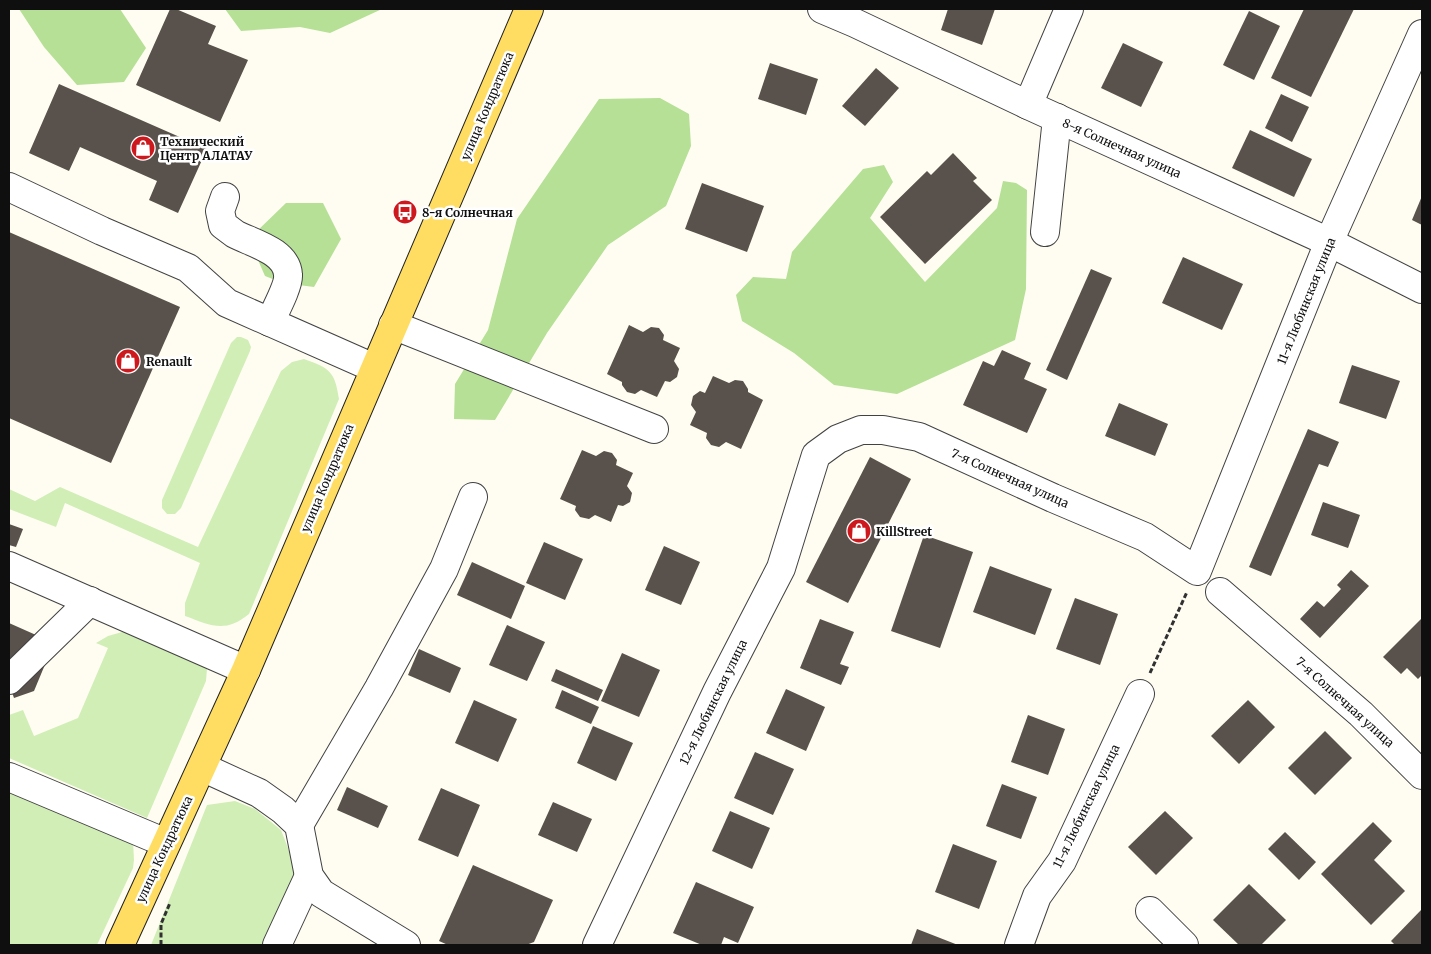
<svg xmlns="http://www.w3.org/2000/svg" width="1431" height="954" font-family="Merriweather,serif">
<rect width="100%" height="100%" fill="#fffdf2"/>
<!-- green -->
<g fill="#d2eeb7">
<path d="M237 337H241L248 340 251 347 250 351 181 508 175 514H167L162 508V500L231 343Z"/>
<path d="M304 359C330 368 335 372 339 399L249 614C225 634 210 625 185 616V603L200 563 65 503 56 527 9 509V489L35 501 60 487 198 547 281 371 292 362Z"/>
<path d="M122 632H136L202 660 207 669 206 681 147 818 9 758V715L23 710 34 736 78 718 108 648 96 643 108 636Z"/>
<path d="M9 785 133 841 134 860 133 868 97 945H9Z"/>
<path d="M235 801 255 809 281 830 295 866 293 886 266 945H151L207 805Z"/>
</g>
<!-- forest -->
<g fill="#b5e095">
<path d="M19 9H120L146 48 124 82 77 85 44 47Z"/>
<path d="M225 9H382L330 33 300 27 241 31Z"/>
<path d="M660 98 689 114 691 146 666 206 608 245 547 333 495 420 454 419 455 384 488 330 517 219 599 99Z"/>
<path d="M884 165 893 182 870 218 925 282 997 208 1003 181 1016 183 1027 190 1026 289 1015 340 897 394 834 385 794 353 742 321 736 295 753 277 786 279 792 252 863 169Z"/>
<path d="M286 203H323L341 239 314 287 283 283 265 276 258 260 252 236Z"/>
</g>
<!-- building -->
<g fill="#59514b">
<path d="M170 9H176L216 26 208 44 248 60 220 122 136 85Z"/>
<path d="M948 9H995L982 45 941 30Z"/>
<path d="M1304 9H1354L1311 97 1271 78Z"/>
<path d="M1249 11 1280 26 1254 80 1223 65Z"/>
<path d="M1123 43 1163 62 1141 107 1101 88Z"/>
<path d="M770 63 818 79 806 115 758 99Z"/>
<path d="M876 68 899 88 865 126 842 106Z"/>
<path d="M59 84 207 149 178 213 149 200 157 181 80 147 69 171 29 153Z"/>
<path d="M1281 94 1309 107 1292 142 1265 128Z"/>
<path d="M1250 130 1312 159 1294 197 1232 168Z"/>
<path d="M953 153 977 178 973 181 992 200 925 264 880 217 927 171 931 175Z"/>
<path d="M702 183 764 206 747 252 685 229Z"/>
<path d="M1422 196V225L1412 220Z"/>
<path d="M9 232 180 307 111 463 9 418Z"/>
<path d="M1183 257 1243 284 1222 330 1162 303Z"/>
<path d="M1091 269 1112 278 1067 380 1046 370Z"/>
<path d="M629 325 643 332 651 327 659 328 664 335 663 340 680 348 674 361 679 369 677 377 670 382 665 381 657 397 641 390 635 394 627 392 622 385V382L607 374Z"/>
<path d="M1002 350 1031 363 1024 379 1047 389 1027 433 963 405 983 361 994 366Z"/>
<path d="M1352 365 1400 381 1386 419 1339 403Z"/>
<path d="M713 376 729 383 735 380 743 381 748 389V392L763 400 741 449 726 442 719 447 711 445 706 438 707 433 690 425 696 412 691 405 693 396 700 391 705 393Z"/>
<path d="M1119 403 1168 424 1155 456 1105 436Z"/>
<path d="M1308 429 1339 442 1328 467 1319 464 1271 576 1249 567Z"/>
<path d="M582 450 596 456 604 451 612 453 617 460 616 465 633 473 627 486 632 493 630 502 623 506 618 505 611 522 595 515 589 519 580 517 575 510 576 506 560 499Z"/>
<path d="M870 457 911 479 848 603 806 582Z"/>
<path d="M1323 502 1360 515 1348 548 1311 535Z"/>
<path d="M9 524 23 529 16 547 9 545Z"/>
<path d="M924 535 973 552 940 648 891 631Z"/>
<path d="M544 542 583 559 565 600 526 583Z"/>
<path d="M664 546 700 562 681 605 645 590Z"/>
<path d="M472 562 525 586 511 619 457 595Z"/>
<path d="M990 566 1052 589 1035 635 973 612Z"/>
<path d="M1351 570 1369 586 1320 638 1300 619 1317 601 1324 607 1341 589 1337 585Z"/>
<path d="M1075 598 1118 614 1100 665 1056 649Z"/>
<path d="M1422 618V675L1418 679 1407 668 1401 674 1383 657Z"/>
<path d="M820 619 854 632 840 664 849 667 841 685 800 668Z"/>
<path d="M9 623 54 643 34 691 14 698 9 684Z"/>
<path d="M507 625 545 642 527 681 489 665Z"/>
<path d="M419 649 461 668 450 693 408 675Z"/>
<path d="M622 653 660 670 639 717 601 701Z"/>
<path d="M556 669 603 690 598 701 551 681Z"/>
<path d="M786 689 825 707 806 751 766 733Z"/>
<path d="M562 690 599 707 591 724 555 708Z"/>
<path d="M474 700 517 719 498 762 455 743Z"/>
<path d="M1248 700 1275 727 1239 764 1211 736Z"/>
<path d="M1028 715 1065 729 1048 775 1011 762Z"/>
<path d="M593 726 633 743 616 781 577 763Z"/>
<path d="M1325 731 1352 758 1315 795 1288 768Z"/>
<path d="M755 752 794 769 773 815 734 798Z"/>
<path d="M1002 784 1037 797 1021 839 986 826Z"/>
<path d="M347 787 388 806 378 828 337 810Z"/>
<path d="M441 788 480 805 458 857 418 840Z"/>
<path d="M553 802 592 819 577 852 538 835Z"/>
<path d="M730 811 770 828 752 869 712 851Z"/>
<path d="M1165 811 1193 838 1156 875 1128 847Z"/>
<path d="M1373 822 1392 841 1374 860 1405 891 1371 925 1321 874Z"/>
<path d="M1285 832 1316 862 1299 880 1268 849Z"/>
<path d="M953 844 997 861 979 909 935 892Z"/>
<path d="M473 865 553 900 534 942 526 945H448L439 941Z"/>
<path d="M696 882 754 907 738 943 724 937 721 945H702L673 933Z"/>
<path d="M1249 884 1286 920 1261 945H1239L1213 920Z"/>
<path d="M1422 909V945H1395L1391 941Z"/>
<path d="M917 929 958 945H911Z"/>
</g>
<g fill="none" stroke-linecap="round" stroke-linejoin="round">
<defs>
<g id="minor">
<path d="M822 9 855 23 1028 105 1329 242 1422 289"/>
<path d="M1028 105 1069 9"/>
<path d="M9 187 102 231 188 268 227 303 374 368"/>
<path d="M225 197 220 211 223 225C227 228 231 231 235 234 252 243 287 251 288 275 289 285 275 311 270 322"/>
<path d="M1045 232 1057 118"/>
<path d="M393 325 654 429"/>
<path d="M9 566 246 670"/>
<path d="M1220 592 1361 714 1422 775"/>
<path d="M9 680 90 601"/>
<path d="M202 767 259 793 283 810 299 825 309 876 321 893 406 945"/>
<path d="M9 777 166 843"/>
<path d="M299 825 379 688 444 569 473 497"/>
<path d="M1150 911 1184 945"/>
<path d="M277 945 309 876"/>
<path d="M597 945 717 692 781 568 816 455 838 439 861 430H883L919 437 1053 498 1145 537 1197 571 1329 242 1422 34"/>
<path d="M1019 945 1037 896 1062 861 1140 694"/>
</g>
<path id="major" d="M120 945 246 670 529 9"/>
</defs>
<!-- minor casing -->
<use href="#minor" stroke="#424242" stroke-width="30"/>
<!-- major casing -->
<use href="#major" stroke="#202020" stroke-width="30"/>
<!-- path -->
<g stroke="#313131" stroke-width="3" stroke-dasharray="5 2.5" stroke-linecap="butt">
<path d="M1150 673 1187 592"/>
<path d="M161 945V924L170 903"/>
</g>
<!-- minor -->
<use href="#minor" stroke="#fff" stroke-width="28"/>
<!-- major -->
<use href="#major" stroke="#ffdd62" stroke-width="28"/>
</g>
<!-- icons -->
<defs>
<symbol id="shop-disc" viewBox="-11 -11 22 22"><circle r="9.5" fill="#cd191d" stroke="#fff"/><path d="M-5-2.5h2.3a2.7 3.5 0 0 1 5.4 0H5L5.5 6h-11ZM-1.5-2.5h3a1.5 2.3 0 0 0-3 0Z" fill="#fff"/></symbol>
<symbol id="bus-disc" viewBox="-11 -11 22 22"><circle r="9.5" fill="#cd191d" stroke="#fff"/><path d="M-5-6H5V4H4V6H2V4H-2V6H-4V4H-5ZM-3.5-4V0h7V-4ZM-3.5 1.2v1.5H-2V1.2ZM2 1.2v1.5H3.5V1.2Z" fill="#fff"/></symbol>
</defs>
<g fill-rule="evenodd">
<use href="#shop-disc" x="129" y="134" width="28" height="28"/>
<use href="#bus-disc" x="391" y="198" width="28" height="28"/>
<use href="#shop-disc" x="114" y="347" width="28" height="28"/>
<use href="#shop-disc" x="845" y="517" width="28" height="28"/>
</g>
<g text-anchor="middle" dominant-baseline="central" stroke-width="5" stroke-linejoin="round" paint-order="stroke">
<!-- street labels -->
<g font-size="12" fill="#0f0f0f" stroke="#fff">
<text transform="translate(487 106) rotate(-67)">улица Кондратюка</text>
<text transform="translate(1122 148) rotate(24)">8-я Солнечная улица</text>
<text transform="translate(1306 301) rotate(-68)">11-я Любинская улица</text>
<text transform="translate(327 478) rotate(-67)">улица Кондратюка</text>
<text transform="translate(1010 478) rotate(24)">7-я Солнечная улица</text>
<text transform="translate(713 702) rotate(-64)">12-я Любинская улица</text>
<text transform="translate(1345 702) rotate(42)">7-я Солнечная улица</text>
<text transform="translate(1086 806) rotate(-64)">11-я Любинская улица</text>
<text transform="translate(164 849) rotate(-65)">улица Кондратюка</text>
</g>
<!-- poi labels -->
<g font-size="12" font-weight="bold" fill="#0f0f0f" stroke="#fff" text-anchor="start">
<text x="160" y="141">Технический<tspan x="160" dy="14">Центр АЛАТАУ</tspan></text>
<text x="422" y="212">8-я Солнечная</text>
<text x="146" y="361">Renault</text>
<text x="876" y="531">KillStreet</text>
</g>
</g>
<!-- border -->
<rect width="1431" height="954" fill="none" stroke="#0f0f0f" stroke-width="20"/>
</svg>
